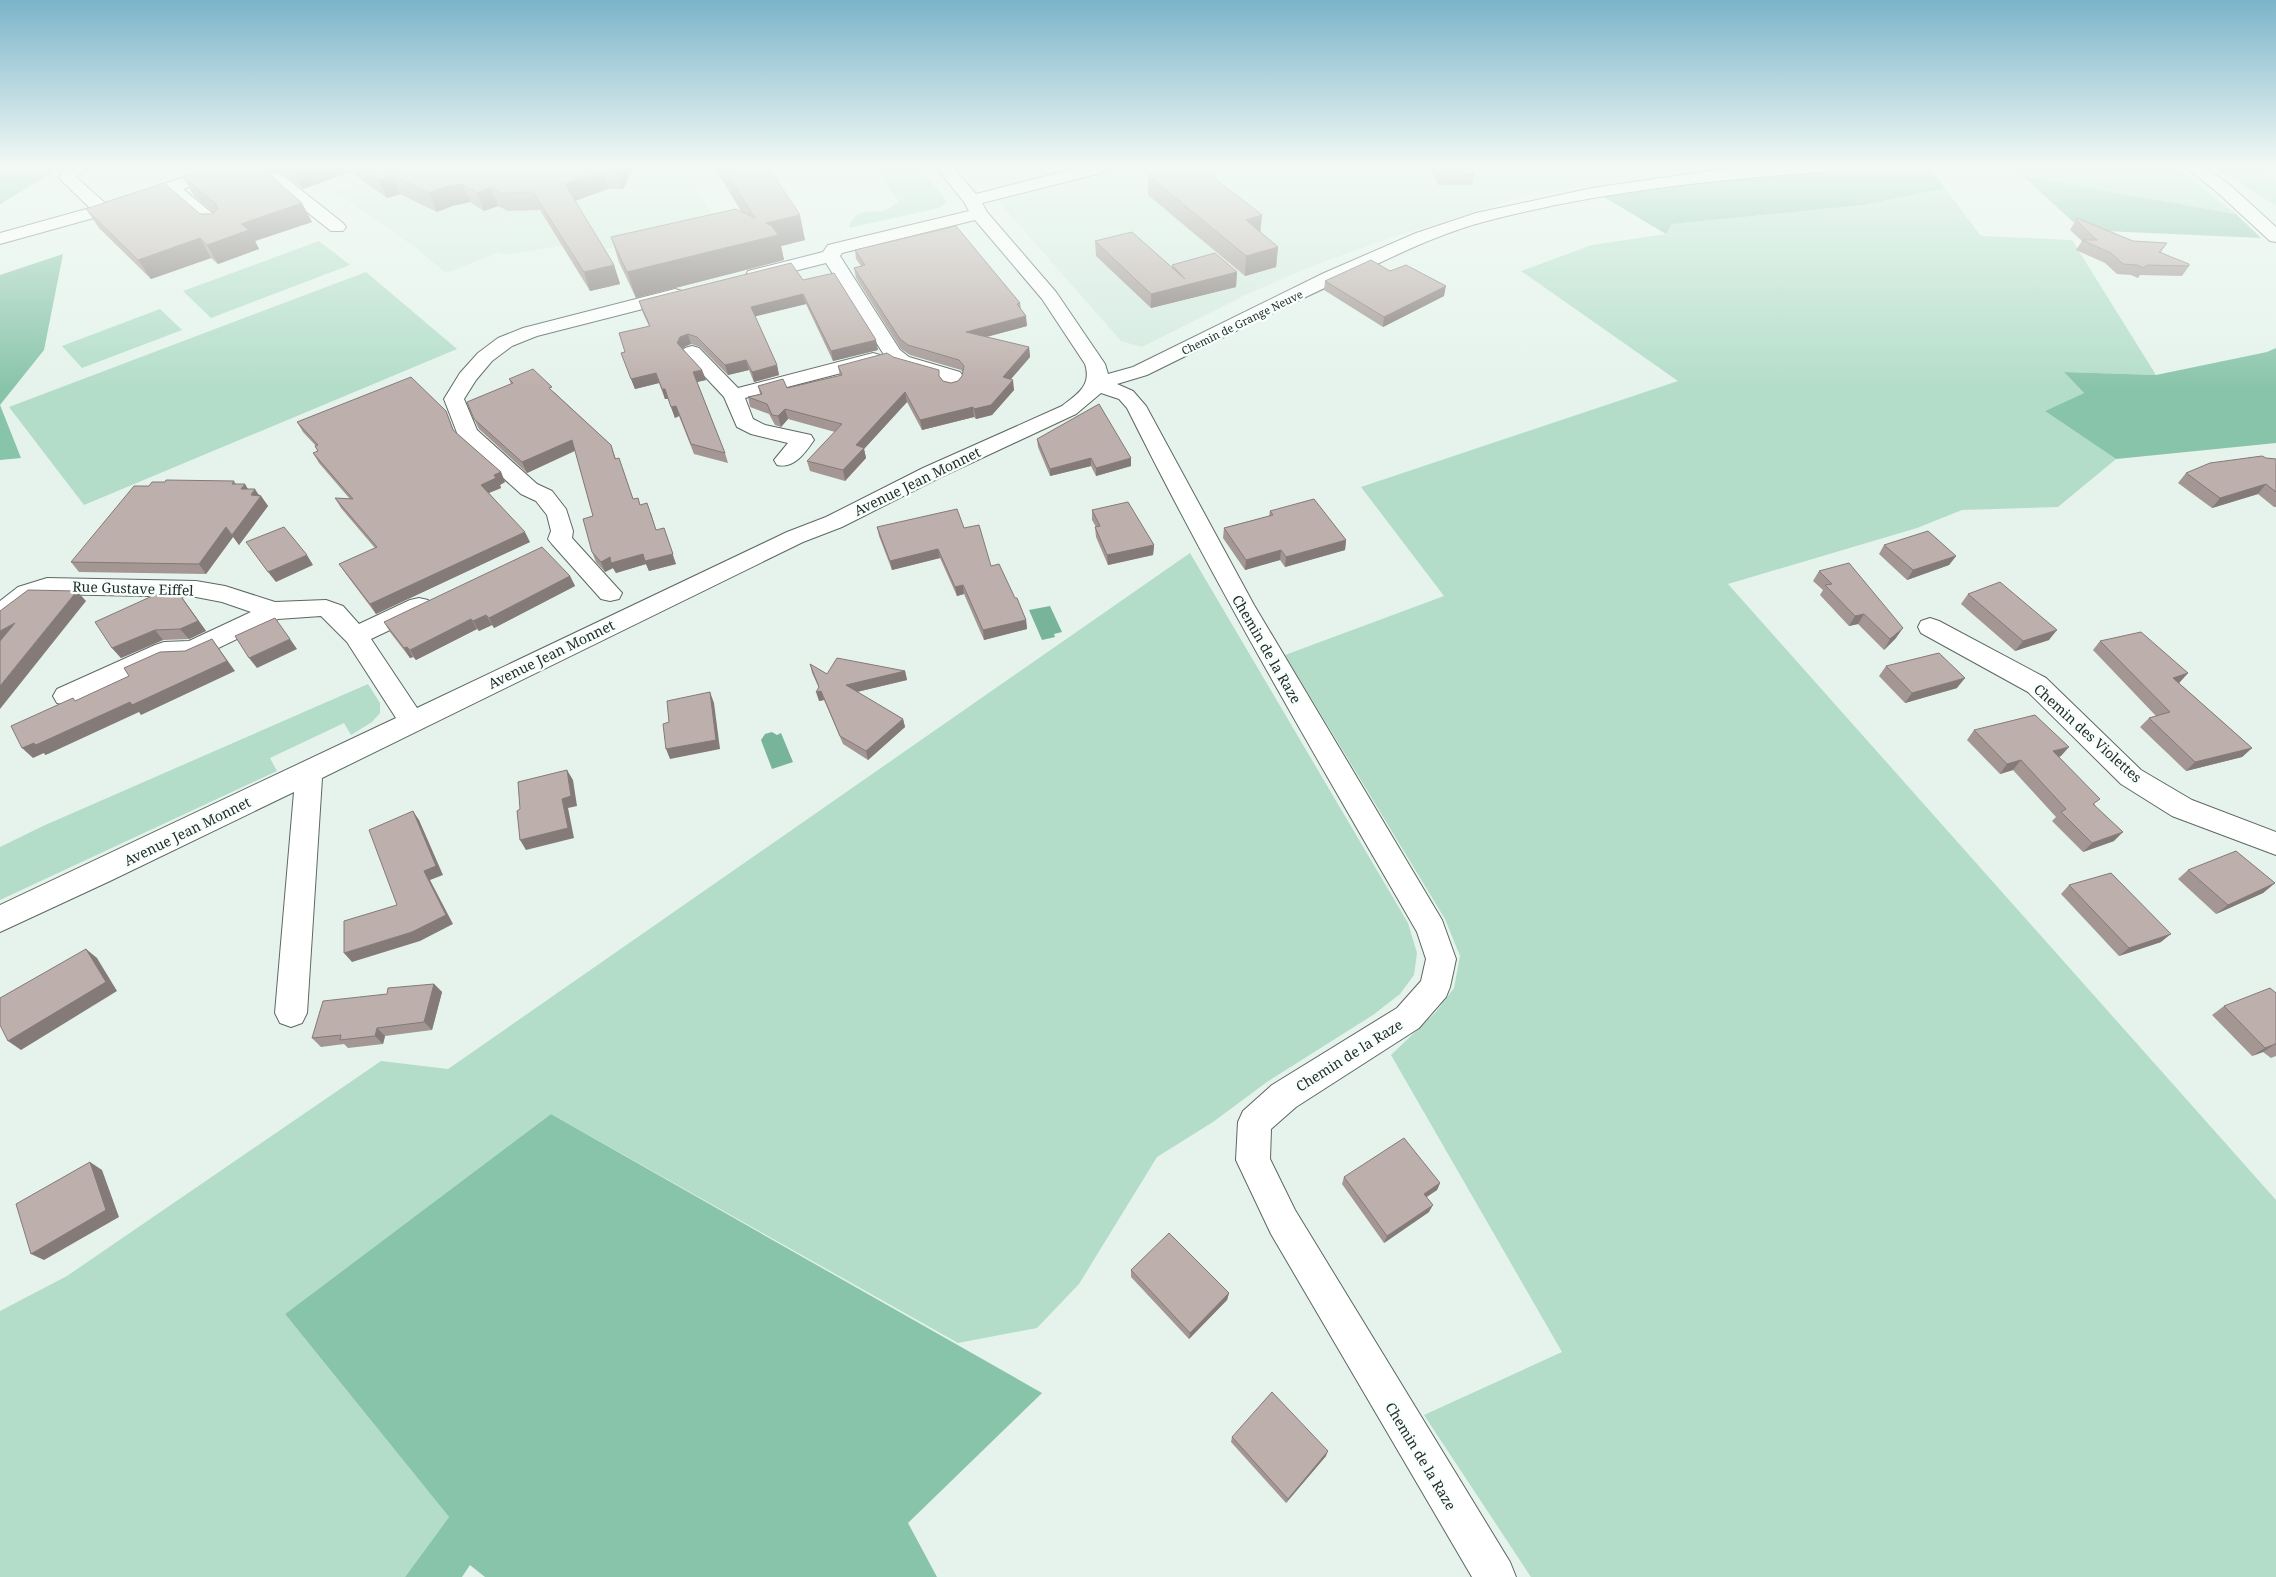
<svg xmlns="http://www.w3.org/2000/svg" width="2276" height="1577" font-family="'Noto Serif',serif">
<rect width="100%" height="100%" fill="#e5f3ec"/>
<!-- built -->
<g fill="#d3eadf">
<path d="M477 167H632L636 171 646 173 688 176 718 223 589 253 560 246 505 255 499 252 446 273 415 247 335 192 397 171Z"/>
<path d="M968 167H1718L1525 196 1393 237 1320 263 1245 295 1142 347 1121 341Z"/>
</g>
<!-- green -->
<g fill="#b3ddc9">
<path d="M874 167H919L946 200V203L939 208 849 228C855 205 873 215 885 210 890 208 895 204 899 202Z"/>
<path d="M2011 167H2174L2186 175 2236 214 2023 176Z"/>
<path d="M2215 167H2262L2266 177 2276 184V206Z"/>
<path d="M1945 188 1981 236 2072 240 2156 375 2064 372 2084 393 2045 411 2116 459 2058 507 1962 510 1917 528 1728 584 2276 1200V1577H1531L1424 1415 1562 1352 1391 1055 1436 1012 1454 988 1460 956 1445 919 1285 655 1444 596 1361 487 1678 381 1521 271 1592 245 1666 234 1672 224 1864 205Z"/>
<path d="M319 241 350 265 211 318 183 291Z"/>
<path d="M366 272 457 349 84 505 9 407Z"/>
<path d="M160 309 182 330 82 368 62 346Z"/>
<path d="M1190 553 1408 923 1417 953 1414 975 1400 994 1373 1015 1267 1082 1213 1122 1157 1157 1079 1284 1037 1328 958 1343 551 1114 285 1314 449 1517 405 1577H0V1311L67 1276 381 1061 448 1069Z"/>
<path d="M368 684 380 703V713L372 722 351 735 344 723 270 758 277 771 0 900V847L43 826Z"/>
</g>
<!-- forest -->
<g fill="#88c4aa">
<path d="M0 167H62L0 204Z"/>
<path d="M1929 167 1945 188 1864 205 1672 224 1666 234 1602 196 1723 181 1842 170Z"/>
<path d="M2023 176 2236 214 2261 238 2082 230Z"/>
<path d="M63 254 44 350 0 405 21 458 0 460V275Z"/>
<path d="M2276 348V443L2116 459 2045 411 2084 393 2064 372 2156 375 2267 352Z"/>
<path d="M551 1114 1042 1393 908 1523 937 1577H485L470 1565 462 1577H405L449 1517 285 1314Z"/>
</g>
<!-- water -->
<g fill="#78b49a">
<path d="M1050 606 1062 632 1054 634 1055 637 1042 640 1029 610Z"/>
<path d="M772 732 777 735 781 733 793 762 772 769 761 740 765 734Z"/>
</g>
<g fill="none" stroke-linecap="round" stroke-linejoin="round">
<defs>
<g id="minor">
<path d="M69 167H90L76 177 105 203 216 167H241L239 171 183 189 224 223 227 227 224 231H212L168 194 108 214 0 244V233L90 208 59 178 62 170Z"/>
<path d="M936 167H953L976 194 1082 167H1111L1109 171 982 203 987 212 1056 292 1105 364 1108 374 1133 367 1324 273 1416 233 1476 213 1592 188 1723 169 1831 167 1829 171 1823 172C1710 180 1597 192 1487 221 1448 231 1411 248 1375 265 1298 299 1223 338 1147 375L1117 384 1133 391 1146 406 1254 605 1442 920 1456 959 1450 987 1446 997 1419 1028 1296 1107 1271 1129 1270 1159 1295 1210 1510 1562 1516 1577H1472L1271 1234 1236 1160 1238 1122 1243 1111 1272 1085 1397 1008 1421 981 1426 959 1417 932C1317 759 1216 587 1127 408L1119 399 1101 393 1076 414 939 478 842 527 803 542 322 778 307 1013 302 1023 291 1027 280 1023 275 1013 294 792 110 881 0 932V905L396 718 347 642 321 616 278 619 202 656 193 659 168 660 75 703 66 705 57 703 53 696 57 689 155 645 164 642 189 641 251 612 222 602 196 597 47 594C25 601 16 620 0 624V601L18 587 47 578 196 581 225 586 275 602 326 600 343 606 359 624 410 600 419 598 428 600 431 606 428 612 371 639 417 708 787 532 826 517 923 468 1062 406C1078 394 1092 385 1085 364L1042 299 975 220 842 253 840 256 900 350 909 357 960 372 963 376 962 385 959 389 952 391 945 389 942 385V379L895 365 886 358 826 263 755 281 748 279 746 275 748 271 823 252 828 245 969 211 964 202Z"/>
<path d="M2186 167H2205L2230 185 2276 227V242L2270 241 2218 193Z"/>
<path d="M275 173 281 174 343 223 346 227 343 231H331L269 182 267 178 269 174Z"/>
<path d="M675 289 682 291 684 295 682 299 537 336 512 346 492 361 476 380 464 399 477 430 537 484 552 491 566 509 573 531 572 538 622 593 619 599 610 601 601 599 552 544 548 539 551 531 547 515 536 501 521 494 459 438 444 399 460 373 478 353 498 338 523 328Z"/>
<path d="M692 346 699 348 738 388 873 353 880 355 883 359 880 363 745 398 753 419 765 425 811 435 814 440C805 453 794 469 777 465L774 460 788 443 751 434 737 427 724 397 682 352 685 348Z"/>
<path d="M1930 618 1939 621 2046 678 2141 770 2192 800 2276 832V855L2172 816 2121 784 2028 692 1921 633 1918 627 1921 621Z"/>
</g>
</defs>
<!-- minor casing -->
<use href="#minor" stroke="#5c6862" stroke-width="2"/>
<!-- minor -->
<use href="#minor" fill="#fff" fill-rule="evenodd"/>
</g>
<!-- wall -->
<g fill="#a39693">
<path d="M214 167H351L353 171 303 189 282 173 269 172 268 173 312 222 255 241 259 249 218 264 211 258 151 279 99 228 86 209 213 214 214 213 194 196 183 177Z"/>
<path d="M351 167H634L623 189H608L575 201 614 265 620 284 590 291 540 210 508 211 498 206 484 211 470 202 452 206 437 212 400 194 387 198 355 175Z"/>
<path d="M714 167H768L805 240 781 246 784 260 636 298 619 262 611 237 741 211Z"/>
<path d="M1431 167H1471L1474 175 1472 185H1438Z"/>
<path d="M1148 175 1262 215 1260 232 1278 247 1276 267 1245 276 1148 195Z"/>
<path d="M2077 218 2133 241 2167 243 2161 252 2189 266 2182 276 2140 275 2138 278 2131 275 2117 274 2105 263 2076 250 2082 241 2070 230Z"/>
<path d="M1095 241 1172 268V265L1237 272 1236 287 1151 308 1096 256Z"/>
<path d="M855 250 1020 303 1021 309 1027 326 986 337 1029 347 1030 357 1011 379 1014 390 992 415 976 419 974 417 922 430 907 402 864 449 866 458 845 481 810 471 807 461 835 432 788 419 781 427 775 425 769 414 750 407 748 397 760 394 758 386 787 388 840 376 838 366 893 357 940 377 943 381 951 383 958 381 962 376 963 373 961 370 910 355 901 349 856 278 854 268 861 266 856 259Z"/>
<path d="M1390 271 1444 296 1383 327 1324 290 1325 281Z"/>
<path d="M803 280 878 350 833 361 806 304 755 316 777 365 779 375 754 382 749 370 728 375 700 347 691 344 684 347 683 349 702 370 706 380 697 382 725 453 728 463 694 454 679 416 675 418 668 399H665L659 383 635 389 621 353 625 352 649 326 642 311 639 301Z"/>
<path d="M509 379 554 392 611 445 616 459 619 458 633 499 638 498 640 505 651 513 656 530 676 564 649 571 646 564 616 573 613 568 605 572 596 562 592 552 593 516 575 451 527 473 479 429 474 419 511 384Z"/>
<path d="M446 411 454 431 501 472 505 482 500 485 501 488 489 493 530 542 376 614 346 574 339 564 375 548 341 508 335 498 350 499 319 463 313 453 318 451 315 446H316L303 432 297 422Z"/>
<path d="M1037 439 1131 458V466L1096 476 1091 466 1050 476 1038 447Z"/>
<path d="M2266 458 2276 459V507H2274L2258 494 2212 508 2178 483 2186 473Z"/>
<path d="M234 481 236 484 248 489 260 495 261 496 268 506 239 545 233 537 206 574 79 572 71 562 149 486Z"/>
<path d="M1092 510 1154 545 1153 555 1108 565 1096 537 1095 527H1096L1092 520Z"/>
<path d="M1270 511 1346 540 1345 550 1285 567 1280 560 1245 570 1223 538 1224 528 1269 516Z"/>
<path d="M877 527 964 528 991 566 1015 598 1026 620 1027 629 984 640 964 594 957 596 940 558 892 570 879 536Z"/>
<path d="M1884 545 1956 556 1949 565 1907 580 1879 554Z"/>
<path d="M1819 571 1896 638 1884 650 1858 624 1849 626 1820 595 1823 590 1813 581Z"/>
<path d="M570 576 575 586 494 628 492 625 479 631 477 629 416 660 413 657 410 658 390 632 384 622Z"/>
<path d="M1968 594 2049 640 2015 651 1961 604Z"/>
<path d="M183 599 206 631 189 639 163 640 121 658 112 648Z"/>
<path d="M2100 641 2188 673 2179 683 2252 748 2242 757 2186 771 2140 727 2149 718 2156 716 2093 650Z"/>
<path d="M810 664 827 674 905 671 907 680 857 692 903 719 905 727 868 760 843 744 824 700 819 701V688L812 673Z"/>
<path d="M1886 666 1957 688 1905 703 1879 676Z"/>
<path d="M1974 730 2061 756 2059 757 2095 805 2114 841 2083 852 2052 821 2056 817 2013 770 2000 774 1967 740Z"/>
<path d="M2188 870 2275 883 2263 893 2216 914 2178 879Z"/>
<path d="M2069 885 2161 942 2119 956 2061 894Z"/>
<path d="M434 984 442 992 432 1030 385 1036 383 1044 348 1048 344 1044 321 1047 312 1038 387 994Z"/>
<path d="M2276 993V1056L2271 1058 2263 1052 2252 1056 2212 1015 2224 1006Z"/>
<path d="M1344 1177 1440 1183 1437 1190 1426 1197 1429 1212 1384 1243 1342 1184Z"/>
<path d="M1131 1270 1229 1293 1227 1300 1189 1339 1131 1277Z"/>
<path d="M1232 1437 1326 1456 1286 1503 1231 1442Z"/>
</g>
<!-- shaded-wall -->
<g fill="#847a78">
<path d="M259 167H266L269 172 265 177Z"/>
<path d="M302 167H351L353 171 303 189 293 170Z"/>
<path d="M619 167H634L623 189 617 171Z"/>
<path d="M603 171 608 189 571 202 565 184Z"/>
<path d="M392 175 400 194 387 198 379 180Z"/>
<path d="M462 184 470 202 452 206 437 212 429 193 445 187Z"/>
<path d="M491 187 498 206 484 211 477 193Z"/>
<path d="M302 203 312 222 255 241 259 249 218 264 207 245 241 224Z"/>
<path d="M800 215 805 240 781 246 784 260 636 298 627 272 766 223Z"/>
<path d="M1262 215 1260 235 1246 220Z"/>
<path d="M200 238 211 258 151 279 138 260Z"/>
<path d="M1278 247 1276 267 1245 276 1246 256Z"/>
<path d="M614 265 620 284 590 291 584 272Z"/>
<path d="M1237 272 1236 287 1151 308V294Z"/>
<path d="M1446 286 1444 296 1383 327 1384 317Z"/>
<path d="M803 294 806 304 753 317 751 307Z"/>
<path d="M1026 316 1027 326 967 342 966 332Z"/>
<path d="M688 334 691 344 684 347 681 353 677 343 680 337Z"/>
<path d="M876 340 878 350 833 361 831 351Z"/>
<path d="M1029 347 1030 357 1004 387 1003 377Z"/>
<path d="M746 360 749 370 728 375 725 365Z"/>
<path d="M777 365 779 375 754 382 752 372Z"/>
<path d="M702 370 706 380 697 382 693 372Z"/>
<path d="M656 373 659 383 635 389 631 379Z"/>
<path d="M1013 380 1014 390 992 415 976 419 974 409Z"/>
<path d="M662 389H665L668 399H665Z"/>
<path d="M905 392 907 402 864 449 866 458 845 481 843 470 856 445Z"/>
<path d="M676 406 679 416 675 418 671 407Z"/>
<path d="M973 407 974 417 922 430 920 420Z"/>
<path d="M785 409 788 419 781 427 778 416Z"/>
<path d="M572 440 576 450 527 473 522 462Z"/>
<path d="M1091 458V466L1050 476V469Z"/>
<path d="M1131 458V466L1096 476V468Z"/>
<path d="M501 472 505 482 500 485 501 488 486 494 481 485 494 475Z"/>
<path d="M245 484 251 494 241 489Z"/>
<path d="M2266 484 2258 494 2212 508 2220 498Z"/>
<path d="M255 489 260 497 261 496 268 506 239 545 232 535 251 495Z"/>
<path d="M226 527 233 537 206 574 199 564Z"/>
<path d="M664 528 676 564 649 571 646 564 616 573 613 568 605 572 601 562Z"/>
<path d="M525 532 530 542 376 614 370 604Z"/>
<path d="M1346 540 1345 550 1285 567 1286 557Z"/>
<path d="M1154 545 1153 555 1108 565 1107 555Z"/>
<path d="M938 549 940 558 892 570 890 561Z"/>
<path d="M1281 550 1280 560 1245 570 1246 560Z"/>
<path d="M307 555 313 565 276 582 268 572Z"/>
<path d="M1956 556 1949 565 1907 580 1913 570Z"/>
<path d="M570 576 575 586 494 628 489 618Z"/>
<path d="M963 585 964 594 957 596 955 587Z"/>
<path d="M175 588 183 599 206 631 189 639 180 629Z"/>
<path d="M77 591 86 601 0 709V686Z"/>
<path d="M1864 614 1858 624 1849 626 1855 616Z"/>
<path d="M486 615 492 625 479 631 473 621Z"/>
<path d="M471 619 477 629 416 660 410 650Z"/>
<path d="M1026 620 1027 629 984 640 983 630Z"/>
<path d="M15 623 0 646V631Z"/>
<path d="M1903 628 1896 638 1884 650 1890 639Z"/>
<path d="M155 630 163 640 121 658 112 648Z"/>
<path d="M2057 630 2049 640 2015 651 2023 641Z"/>
<path d="M212 639 235 671 141 715 139 712 48 754 45 755 44 753 33 758 22 748 130 702Z"/>
<path d="M290 639 297 649 257 668 249 658Z"/>
<path d="M407 647 413 657 410 658 404 648Z"/>
<path d="M905 671 907 680 848 694 846 685Z"/>
<path d="M2188 673 2179 683 2164 687 2173 678Z"/>
<path d="M1965 678 1957 688 1905 703 1912 693Z"/>
<path d="M821 691 824 700 819 701 816 692Z"/>
<path d="M710 692 714 703 720 749 670 759 666 749Z"/>
<path d="M903 719 905 727 868 760 866 751Z"/>
<path d="M2069 747 2061 756 2045 760 2053 751Z"/>
<path d="M2252 748 2242 757 2186 771 2195 762Z"/>
<path d="M2021 760 2013 770 2000 774 2007 764Z"/>
<path d="M567 770 573 780 577 806 568 808 574 838 526 850 520 840 562 799Z"/>
<path d="M413 811 419 820 443 875 430 880 453 924 420 941 352 962 344 953 412 932 424 871Z"/>
<path d="M2123 832 2114 841 2083 852 2092 843Z"/>
<path d="M2275 883 2263 893 2216 914 2228 905Z"/>
<path d="M2171 934 2161 942 2119 956 2129 948Z"/>
<path d="M86 949 97 958 117 991 21 1050 8 1041Z"/>
<path d="M434 984 442 992 432 1030 424 1022Z"/>
<path d="M377 1028 385 1036 383 1044 375 1036Z"/>
<path d="M2275 1044 2263 1052 2252 1056 2265 1048Z"/>
<path d="M90 1162 102 1170 119 1217 44 1260 31 1254Z"/>
<path d="M1440 1183 1437 1190 1421 1201 1424 1194Z"/>
<path d="M1433 1205 1429 1212 1384 1243 1387 1236Z"/>
<path d="M1229 1293 1227 1300 1189 1339 1190 1333Z"/>
<path d="M1328 1451 1326 1456 1286 1503 1288 1499Z"/>
</g>
<!-- building -->
<g fill="#bdafab" stroke="#847a78">
<path d="M214 167H261L302 203 241 224 249 230 207 245 200 238 138 260 86 209 164 183 200 214H213L218 208 215 203 183 177Z"/>
<path d="M289 167H302L293 170Z"/>
<path d="M361 167H619L617 171H603L565 184 614 265 584 272 533 192 501 193 491 187 477 193 462 184 445 187 429 193 392 175 379 180Z"/>
<path d="M723 167H768L800 215 766 223 772 226 778 235 627 272 611 237 736 209 755 218Z"/>
<path d="M1177 167H1200L1262 215 1246 220 1278 247 1246 256 1148 175Z"/>
<path d="M1436 167H1471L1474 175 1440 176Z"/>
<path d="M2077 218 2133 241 2167 243 2159 252 2189 264V266L2147 265 2144 268 2137 265 2123 264 2111 253 2082 240H2097L2076 220Z"/>
<path d="M956 226 1020 303 1017 304 1026 316 966 332 1029 347 1003 377 1013 380 991 405 974 409 973 407 920 420 905 392 856 445 864 448 843 470 807 461 842 424 785 409 778 416 772 415 767 404 748 397 762 394 758 386 783 379 787 388 842 375 838 366 887 353 893 357 939 370V376L943 381 951 383 958 381 962 376 964 366 959 360 908 345 900 339 854 268 865 265 855 250Z"/>
<path d="M1132 232 1185 279 1172 265 1215 253 1237 272 1151 294 1095 241Z"/>
<path d="M1371 260 1390 271 1406 265 1446 286 1384 317 1325 281Z"/>
<path d="M791 263 803 280 834 273 876 340 831 351 803 294 751 307 777 365 752 372 746 360 725 365 697 337 688 334 680 337 677 343 702 370 693 372 725 453 691 444 676 406 671 407 665 389H662L656 373 631 379 621 353 625 352 619 333 650 326 639 301Z"/>
<path d="M533 369 552 387 549 388 611 445 615 459 619 458 633 499 638 498 640 505 647 503 656 530 664 528 673 554 645 561 643 554 611 563 610 557 601 562 592 552 583 519 593 516 572 440 522 462 474 419 467 402 513 383 509 379Z"/>
<path d="M411 377 446 411 453 430 501 472 494 475 496 478 481 485 525 532 370 604 339 564 377 547 335 498 353 499 313 453 318 451 315 446 318 445 297 422Z"/>
<path d="M1099 404 1131 458 1096 468 1091 458 1050 469 1037 439Z"/>
<path d="M2262 456 2266 458 2276 459V492L2266 484 2220 498 2186 473 2210 463Z"/>
<path d="M166 480 234 481 232 484H245L241 489H255L251 495 261 496 232 535 226 527 199 564 71 562 134 486H149L152 482H165Z"/>
<path d="M1314 499 1346 540 1286 557 1281 550 1246 560 1224 528 1273 515 1270 511Z"/>
<path d="M1128 502 1154 545 1107 555 1095 527 1100 526 1092 510Z"/>
<path d="M957 509 964 528 979 525 991 566 999 564 1015 598H1017L1026 620 983 630 963 585 955 587 938 549 890 561 877 527Z"/>
<path d="M284 527 307 555 268 572 246 542Z"/>
<path d="M1928 531 1956 556 1913 570 1884 545Z"/>
<path d="M542 547 570 576 489 618 486 615 473 621 471 619 410 650 407 647 404 648 384 622Z"/>
<path d="M1849 563 1903 628 1890 639 1864 614 1855 616 1825 585 1832 584 1819 571Z"/>
<path d="M2000 582 2057 630 2023 641 1968 594Z"/>
<path d="M170 588H175L198 621 180 629 155 630 112 648 95 622Z"/>
<path d="M28 590 77 591 0 686V641L15 623 0 631V611Z"/>
<path d="M275 618 290 639 249 658 235 636Z"/>
<path d="M2141 632 2188 673 2173 678 2252 748 2195 762 2149 718 2170 712 2100 641Z"/>
<path d="M212 639 227 661 132 705 130 702 38 744 35 745 34 743 22 748 11 726 73 698 75 701 129 676 124 668 160 652 185 651Z"/>
<path d="M1939 653 1965 678 1912 693 1886 666Z"/>
<path d="M837 658 905 671 846 685 903 719 866 751 840 736 821 691 816 692 819 687 810 664 827 674Z"/>
<path d="M710 692 716 740 666 749 663 724 669 722 667 701Z"/>
<path d="M2035 715 2069 747 2053 751 2100 799 2093 804 2123 832 2092 843 2061 812 2066 809 2021 760 2007 764 1974 730Z"/>
<path d="M567 770 571 796 562 799 568 828 520 840 517 811 520 809 518 782Z"/>
<path d="M413 811 436 866 424 871 446 915 412 932 344 953V921L397 905 369 830Z"/>
<path d="M2236 851 2275 883 2228 905 2188 870Z"/>
<path d="M2111 873 2171 934 2129 948 2069 885Z"/>
<path d="M86 949 106 982 8 1041 0 1025V998Z"/>
<path d="M434 984 424 1022 377 1028 375 1036 340 1040 341 1035 312 1038 323 1001 387 994 388 988Z"/>
<path d="M2270 988 2276 993V1044H2275L2265 1048 2224 1006Z"/>
<path d="M1404 1138 1440 1183 1424 1194 1433 1205 1387 1236 1344 1177Z"/>
<path d="M90 1162 106 1210 31 1254 16 1204Z"/>
<path d="M1169 1233 1229 1293 1190 1333 1131 1270Z"/>
<path d="M1272 1392 1328 1451 1288 1499 1232 1437Z"/>
</g>
<!-- sky -->
<linearGradient id="sky" x2="0" y2="1"><stop stop-color="#7bb4c9"/><stop offset="0.43" stop-color="#f3faf6"/><stop offset="1" stop-color="#f3faf6" stop-opacity="0"/></linearGradient>
<rect width="2276" height="388" fill="url(#sky)"/>
<g text-anchor="middle" dominant-baseline="central" stroke-width="5" stroke-linejoin="round" paint-order="stroke">
<!-- far-street labels -->
<g font-size="11" fill="#262b29" stroke="#f6fffb">
<text transform="translate(1242 322) rotate(-26)">Chemin de Grange Neuve</text>
</g>
<!-- street labels -->
<g font-size="14" fill="#262b29" stroke="#f6fffb">
<text transform="translate(917 481) rotate(-26)">Avenue Jean Monnet</text>
<text transform="translate(133 588) rotate(2)">Rue Gustave Eiffel</text>
<text transform="translate(1267 649) rotate(60)">Chemin de la Raze</text>
<text transform="translate(551 654) rotate(-26)">Avenue Jean Monnet</text>
<text transform="translate(2088 733) rotate(42)">Chemin des Violettes</text>
<text transform="translate(187 831) rotate(-26)">Avenue Jean Monnet</text>
<text transform="translate(1349 1055) rotate(-32)">Chemin de la Raze</text>
<text transform="translate(1421 1456) rotate(59)">Chemin de la Raze</text>
</g>
</g>
</svg>
